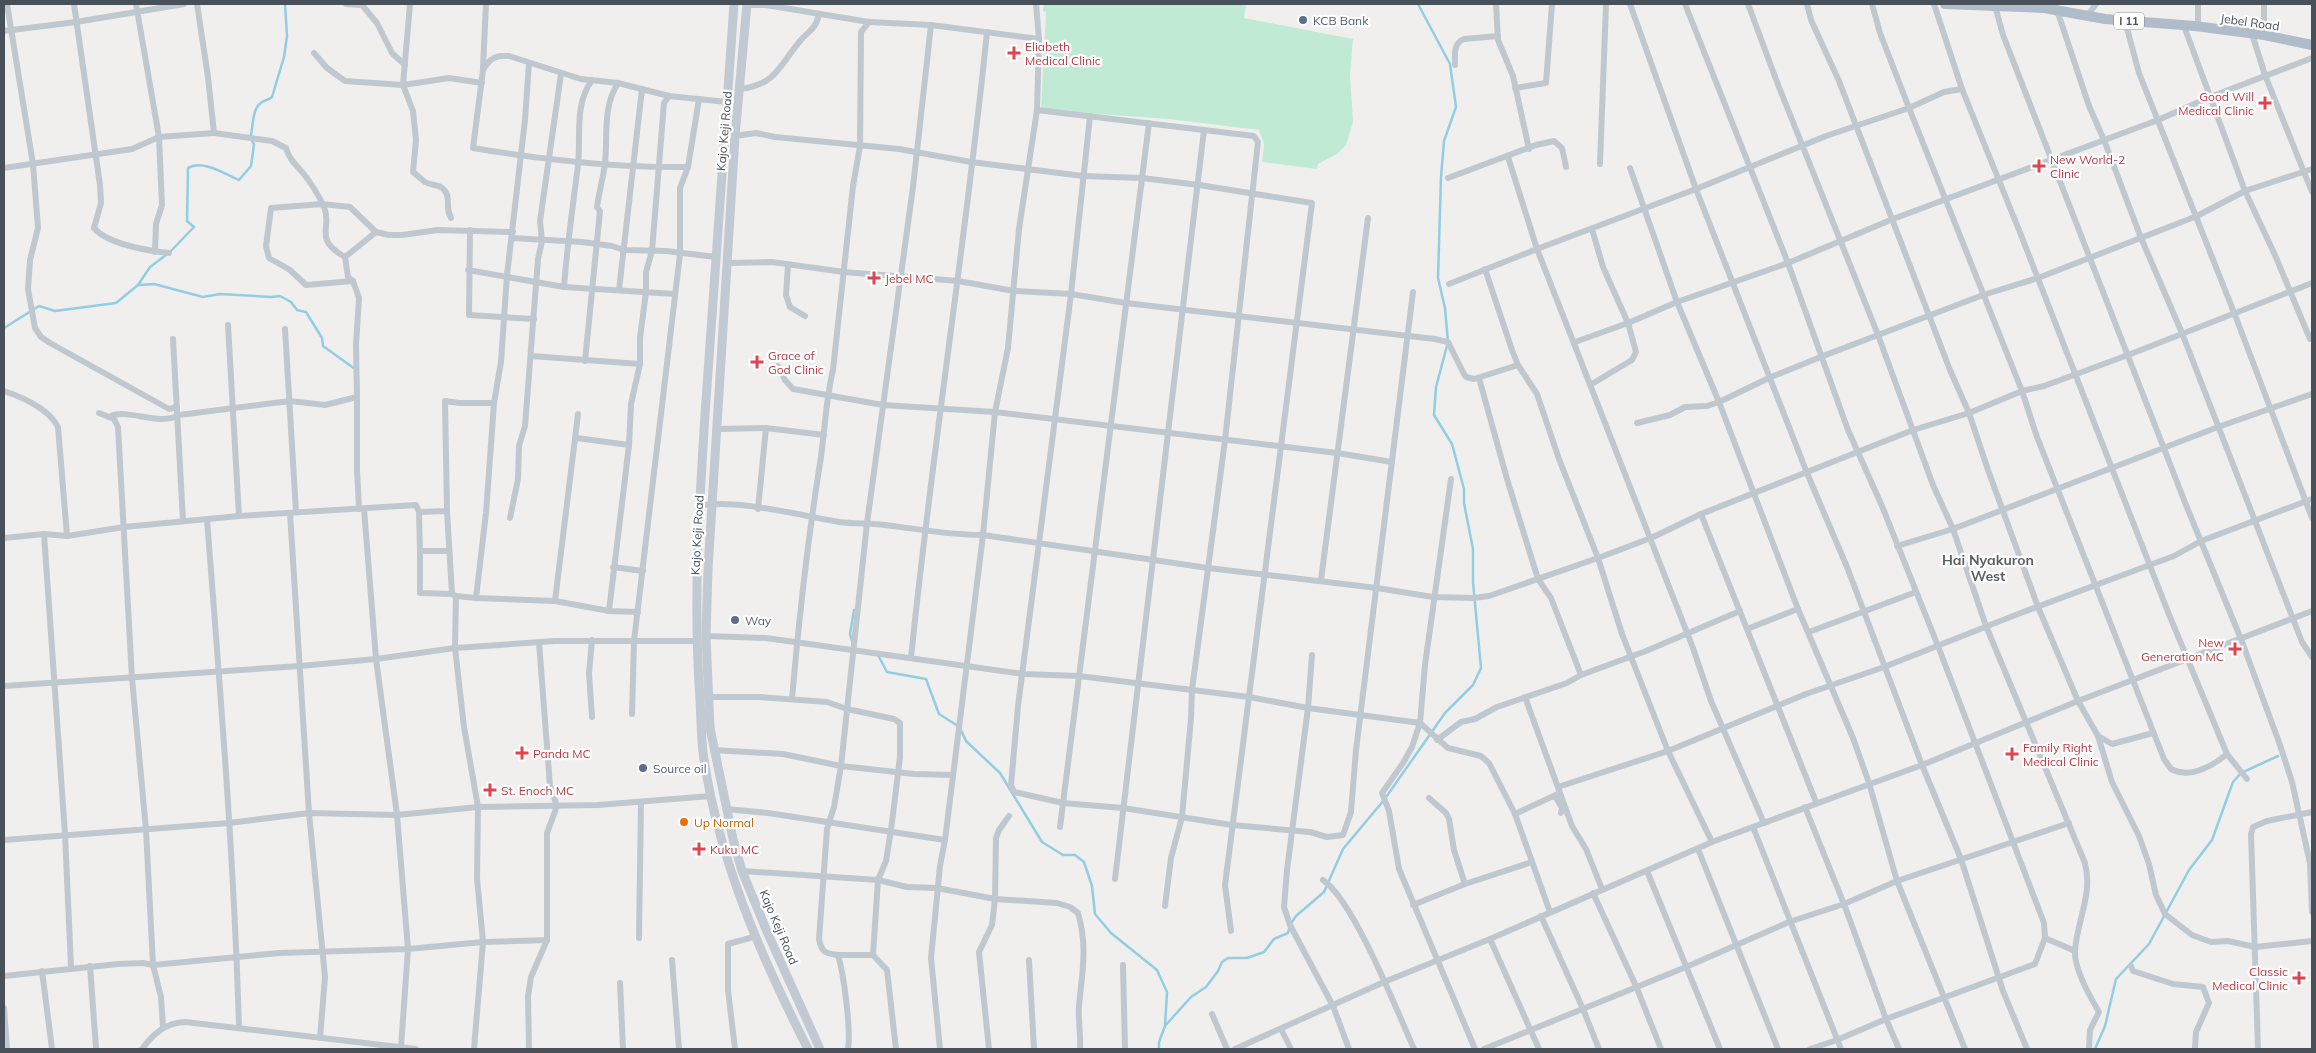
<svg xmlns="http://www.w3.org/2000/svg" width="2316" height="1053" font-family="Mulish,sans-serif">
<rect width="100%" height="100%" fill="#f1eeee"/>
<!-- green -->
<path fill="#c0ead3" d="M1044 4H1246L1244 18 1353 39 1350 75 1353 122 1346 145 1337 154 1318 164 1317 169 1262 162 1264 144 1259 130 1169 119 1041 110 1046 12 1043 11Z"/>
<g fill="none" stroke-linecap="round" stroke-linejoin="round">
<!-- stream -->
<g stroke="#92cee3" stroke-width="2.5">
<path d="M170 252 194 227 187 221 188 168C202 159 225 174 239 180L251 166 254 144 250 138C254 127 251 109 262 102 265 100 269 100 272 97L284 57 287 36 285 4"/>
<path d="M139 285 154 284 203 297 220 294 271 297 280 296 291 302 297 310 306 312 322 338 323 346 355 369"/>
<path d="M4 328 39 306 55 311 116 303 138 285 150 267 166 255"/>
<path d="M853 645 850 634 854 610"/>
<path d="M878 655 887 672 926 679 939 714 958 726"/>
<path d="M961 730 966 741 1000 773 1042 842 1063 855H1075L1084 862 1092 886 1095 914 1111 933 1157 970 1167 992 1165 1025"/>
<path d="M1159 1049V1042L1165 1026 1191 997 1206 987 1218 971 1222 962 1228 958H1247L1264 952 1274 939 1288 933 1290 925 1296 916 1324 892 1343 849 1384 800 1445 713 1473 685 1481 668 1473 582V549L1464 503V489L1452 444 1434 415 1436 387 1448 342 1445 308 1438 278 1441 177 1444 141 1456 107 1450 64 1418 4"/>
<path d="M2095 1049 2105 1026 2116 979 2149 944 2189 870 2212 840 2233 782 2241 773 2278 756"/>
</g>
<!-- minor -->
<g stroke="#c0c8cf" stroke-width="6">
<path d="M7 4 33 164 38 228 30 260 28 289 35 328 41 337 50 343 169 409 177 407"/>
<path d="M74 4 100 185 101 203 94 228C107 244 149 251 169 253"/>
<path d="M136 4 159 137 162 205 156 224 155 252"/>
<path d="M346 4 362 5 377 23 392 53 405 65"/>
<path d="M410 4 403 85 413 111 416 140 413 172C417 175 421 179 425 182 434 187 443 183 447 195 450 205 445 206 451 218"/>
<path d="M1496 4 1498 40 1513 76 1529 149"/>
<path d="M1630 4 1696 189 1807 473 1847 567 1922 765 1961 859 2003 991 2027 1049"/>
<path d="M1685 4 1788 263 1848 430 1882 506 1938 646 2044 923 2045 938 2035 964 1886 1019 1837 1040 1810 1049"/>
<path d="M1748 4 1777 82 1878 335 1933 485 1953 529 1986 626 2085 863C2093 895 2077 920 2075 951 2074 968 2090 997 2099 1012L2090 1030 2089 1049"/>
<path d="M1807 4 1811 20 1839 81 1950 370 1969 413 1988 470 2038 607 2078 701 2098 736 2112 744 2153 733"/>
<path d="M1872 4 1880 33 1909 108 2022 391 2037 437 2164 759 2171 769C2190 779 2211 767 2227 754"/>
<path d="M1934 4 1962 89 2021 235 2168 612 2227 754 2247 779"/>
<path d="M2055 4 2089 106 2104 140 2141 238 2182 333 2302 642 2312 657"/>
<path d="M2198 4V27"/>
<path d="M747 5H766L869 22 931 25 1039 39"/>
<path d="M1995 6 2003 35 2186 505 2241 639 2280 745 2292 782 2310 863 2312 912"/>
<path d="M2088 15 2096 4"/>
<path d="M2125 21 2139 73 2235 315 2312 518"/>
<path d="M2184 26 2245 191 2275 255 2310 339"/>
<path d="M4 31 76 22 184 4"/>
<path d="M2252 34 2265 75 2312 192"/>
<path d="M2264 35V4"/>
<path d="M314 53 327 68 345 81 403 85 449 78 482 83"/>
<path d="M1455 65C1455 55 1453 43 1464 39L1498 36"/>
<path d="M483 68 486 4"/>
<path d="M1515 88 1546 83 1552 4"/>
<path d="M740 89C777 84 779 66 800 41 810 29 815 31 819 14"/>
<path d="M1037 110 1254 136 1258 142 1225 440 1192 690 1191 718 1182 817 1171 858 1165 906"/>
<path d="M1090 116 1071 294 1018 706 1011 785 1014 792 1063 803 1123 808 1232 825 1310 832 1327 837 1343 835 1351 812 1356 750 1413 292"/>
<path d="M214 133 272 141 286 148C289 159 296 165 303 173 311 183 319 196 324 207 333 228 312 238 345 257"/>
<path d="M735 136 756 133 775 137 899 149 971 162 1083 176 1142 178 1199 185 1312 203 1225 885 1231 931"/>
<path d="M1600 164 1606 4"/>
<path d="M688 167C615 168 545 160 473 148L483 70C490 58 496 55 509 56L581 79 618 83 669 96 727 102"/>
<path d="M4 168 132 149 159 137 214 133 208 77 197 4"/>
<path d="M1630 168 1677 302 1719 402 1798 609 1853 738 1869 783 1897 881 1965 1049"/>
<path d="M1448 178 1536 145 1554 141 1562 148 1566 167"/>
<path d="M1592 229 1603 267 1628 323 1677 302 1788 263 1893 219 2158 120 2210 97 2312 58"/>
<path d="M470 230 469 315 534 319"/>
<path d="M512 238 582 242 612 246 624 250 666 251 716 257"/>
<path d="M728 263 772 262 844 272 958 281 1014 291 1071 294 1126 303 1435 339 1448 342 1464 374 1466 377 1474 379 1518 365"/>
<path d="M788 265 786 295 790 307 805 316"/>
<path d="M1485 269 1512 350 1518 365 1537 394 1559 459 1598 558 1651 538 1701 514 1913 430 1969 413 2022 391 2044 386 2128 355 2312 283"/>
<path d="M468 270 564 287 675 294"/>
<path d="M353 281 306 285 290 270 269 258 266 246 271 208 322 204 350 207 376 232 389 235H402L438 230 513 232"/>
<path d="M1449 284 1537 249 1508 157"/>
<path d="M564 287C567 246 573 205 578 165 581 136 574 105 592 80"/>
<path d="M619 290 642 89"/>
<path d="M228 325 239 516"/>
<path d="M285 329 296 512"/>
<path d="M173 339 183 521"/>
<path d="M1575 342 1628 323 1636 352 1632 360 1590 385"/>
<path d="M531 356 640 364"/>
<path d="M585 361 600 211 597 207C599 192 603 178 605 164 608 136 602 108 618 83"/>
<path d="M778 366 785 380 793 389 883 405 995 412 1337 453 1392 462"/>
<path d="M1479 378 1507 479 1538 579 1551 598 1581 675"/>
<path d="M4 391C22 397 49 409 58 427L67 536"/>
<path d="M357 397 356 345 359 298 353 281 348 277 345 257 376 232"/>
<path d="M99 413 114 419 118 427 132 678 146 830 153 965 161 997 163 1027"/>
<path d="M109 417C127 407 158 427 179 415L290 401 325 405 357 397V470L359 509"/>
<path d="M1637 423 1670 415 1685 407 1707 406 1719 402 1771 377 1823 356 1983 295 2038 278 2197 216 2245 191 2312 169"/>
<path d="M717 429 766 428 824 435"/>
<path d="M577 438 629 445"/>
<path d="M1451 479 1425 665 1420 723 1412 747 1403 763 1382 793 1389 811 1399 869 1475 1049"/>
<path d="M700 506C732 498 804 516 839 522 854 524 870 523 885 525 917 529 949 535 983 535L1208 568 1377 588 1433 597 1474 598 1489 596 1598 558 1622 634 1668 751 1712 842"/>
<path d="M364 509 376 659 397 815 408 949 401 1047"/>
<path d="M758 509 766 428"/>
<path d="M419 512 420 551H449"/>
<path d="M290 513 309 813 325 977 320 1038"/>
<path d="M1701 514 1816 802"/>
<path d="M510 518 518 479 519 446 525 426 538 259 542 241 540 221 561 74"/>
<path d="M207 519C220 688 234 858 239 1028"/>
<path d="M44 534 65 834 71 967"/>
<path d="M4 538 44 534 67 536 124 527 239 516 416 505 419 512 447 511"/>
<path d="M1897 546 1953 529 2218 427 2312 394"/>
<path d="M420 551V593L452 594 456 596 476 598 555 601 609 611 638 612"/>
<path d="M613 567 643 571"/>
<path d="M1321 580 1368 218"/>
<path d="M452 594 447 511 445 401 459 403H494"/>
<path d="M456 596 455 648 464 727 478 807 477 878 483 942 474 1049"/>
<path d="M476 598 486 513 494 403 501 362 507 275 525 120 529 63"/>
<path d="M555 601 578 414"/>
<path d="M609 611 629 445 631 404 640 364V338L646 292V272L652 251 664 103 669 96"/>
<path d="M1747 629 1798 609"/>
<path d="M1809 632 1916 592"/>
<path d="M706 636 766 638 1023 674 1079 676 1249 697 1308 708 1420 723 1448 748 1481 756 1489 763 1515 814 1550 912"/>
<path d="M592 640 589 673 592 717"/>
<path d="M1312 655 1308 708 1287 870 1284 907 1290 925 1333 1006 1349 1049"/>
<path d="M911 658C932 449 966 241 987 32"/>
<path d="M4 686 300 666 376 659 455 648 555 641H696"/>
<path d="M707 697H759L827 702 847 709 894 719 900 723V757L891 830 886 861 878 880 873 955 887 970 896 1049"/>
<path d="M1525 697 1572 826 1586 849 1602 889"/>
<path d="M792 699C799 618 808 537 821 457 825 427 826 399 833 370L853 186 860 146 861 32 869 22"/>
<path d="M632 714 634 641 680 254V188L688 167 699 99"/>
<path d="M2098 736 2112 782 2139 836 2149 864 2156 895 2165 914 2192 935 2211 942 2228 941 2255 947 2312 941"/>
<path d="M1437 740 1461 722 1475 719 1497 707 1567 683 1581 675 1646 651 1740 611"/>
<path d="M713 750 783 754 841 766 914 774 953 775"/>
<path d="M1558 787 1668 751 1806 694 1884 667 2018 614 2174 556 2201 541 2312 499"/>
<path d="M1555 796 1562 808 1561 813"/>
<path d="M1429 798 1446 813 1449 819 1454 850 1465 884"/>
<path d="M1805 807 1844 904 1886 1019 1899 1049"/>
<path d="M726 809 768 813 945 840"/>
<path d="M1515 814 1560 793"/>
<path d="M1764 823 1711 701 1693 648 1537 249 1696 189 1826 136 1909 108 1944 92 1962 89"/>
<path d="M1060 827 1149 123"/>
<path d="M1753 827 1841 1049"/>
<path d="M4 840 229 823 309 813 397 815 478 807 598 805 711 796"/>
<path d="M1698 849 1778 1049"/>
<path d="M742 871 878 880 907 887 937 888 995 899 1057 903 1070 907 1078 913C1088 947 1082 973 1079 1006 1078 1020 1081 1035 1080 1049"/>
<path d="M1647 871 1720 1049"/>
<path d="M1115 879 1204 130"/>
<path d="M1323 880C1354 901 1397 1011 1414 1049"/>
<path d="M1593 893 1636 986 1661 1049"/>
<path d="M1413 905 1465 884 1532 862"/>
<path d="M1541 916 1583 1009 1599 1049"/>
<path d="M639 938 641 802"/>
<path d="M2045 938 2075 951"/>
<path d="M1490 939 1539 1049"/>
<path d="M838 955H873"/>
<path d="M672 960 679 1049"/>
<path d="M1029 960 1034 1049"/>
<path d="M1123 965 1125 1049"/>
<path d="M90 966 96 1048"/>
<path d="M2131 966 2133 971 2173 984 2203 987 2209 1003 2196 1032 2195 1049"/>
<path d="M42 971 52 1049"/>
<path d="M4 976 118 964 143 963 153 965 279 953 408 949 483 942 547 940"/>
<path d="M620 983 623 1049"/>
<path d="M4 1008 7 1049"/>
<path d="M1212 1014 1227 1049"/>
<path d="M1281 1029 1291 1049"/>
<path d="M142 1049C153 1034 165 1023 185 1022L416 1049"/>
<path d="M529 1049 528 996 531 977 547 940V833L557 806 550 786 539 642"/>
<path d="M735 1049 728 990V944L757 936"/>
<path d="M848 1049C851 1029 844 975 838 955 825 953 822 953 819 939L827 829 834 807 841 766 867 523 913 187 931 25"/>
<path d="M940 1049 931 958 940 866 945 840 983 535 995 412 1008 348 1019 229 1037 110 1039 39 1036 4"/>
<path d="M989 1049 979 952 992 925 995 899 996 838 999 830 1009 816"/>
<path d="M1235 1049 1384 982 1490 939 1712 842 1922 765 2078 701 2312 611"/>
<path d="M1484 1049 1686 967 1789 922 1844 904 1897 881 2069 823"/>
<path d="M2258 1049 2251 834 2253 827 2267 821 2312 812"/>
</g>
<!-- secondary -->
<g stroke="#c1c9d3" stroke-width="9">
<path d="M734 4C724 141 714 278 705 415 699 510 693 604 700 699 701 717 701 735 703 752 717 856 761 957 808 1049"/>
<path d="M747 4 735 136 708 569 706 636 710 728 733 839 742 871 768 934 820 1049"/>
</g>
<!-- primary -->
<path stroke="#b0bcca" stroke-width="10" d="M1945 4 2044 8 2105 19 2195 26 2264 35 2312 45"/>
</g>
<!-- markers -->
<g fill="#5c6f8a" stroke="#fff" stroke-width="2">
<circle cx="1303" cy="20" r="5"/>
<circle cx="735" cy="620" r="5"/>
<circle cx="643" cy="768" r="5"/>
</g>
<g fill="#e0444e" stroke="#fff" stroke-width="2">
<path d="M1011.5 45.5h5v5h5v5h-5v5h-5v-5h-5v-5h5z"/>
<path d="M2262.5 95.5h5v5h5v5h-5v5h-5v-5h-5v-5h5z"/>
<path d="M2036.5 158.5h5v5h5v5h-5v5h-5v-5h-5v-5h5z"/>
<path d="M871.5 270.5h5v5h5v5h-5v5h-5v-5h-5v-5h5z"/>
<path d="M754.5 354.5h5v5h5v5h-5v5h-5v-5h-5v-5h5z"/>
<path d="M2232.5 641.5h5v5h5v5h-5v5h-5v-5h-5v-5h5z"/>
<path d="M519.5 745.5h5v5h5v5h-5v5h-5v-5h-5v-5h5z"/>
<path d="M2009.5 746.5h5v5h5v5h-5v5h-5v-5h-5v-5h5z"/>
<path d="M487.5 782.5h5v5h5v5h-5v5h-5v-5h-5v-5h5z"/>
<path d="M696.5 841.5h5v5h5v5h-5v5h-5v-5h-5v-5h5z"/>
<path d="M2296.5 970.5h5v5h5v5h-5v5h-5v-5h-5v-5h5z"/>
</g>
<circle fill="#e8710a" stroke="#fff" stroke-width="2" cx="684" cy="822" r="5"/>
<g text-anchor="middle" dominant-baseline="central" stroke-width="4.5" stroke-linejoin="round" paint-order="stroke">
<!-- shield labels -->
<rect fill="#fff" stroke="#7f848c" stroke-width="1" x="2114" y="12.5" width="30" height="17" rx="4"/>
<g font-size="11" font-weight="bold" fill="#48505a">
<text x="2129" y="21">I 11</text>
</g>
<!-- service labels -->
<g font-size="12" fill="#4e5e75" stroke="#fff" text-anchor="start">
<text x="1313" y="20">KCB Bank</text>
<text x="745" y="620">Way</text>
<text x="653" y="768">Source oil</text>
</g>
<!-- street labels -->
<g font-size="12" fill="#48505a" stroke="#fff">
<text transform="translate(2250 22) rotate(8)">Jebel Road</text>
<text transform="translate(724 131) rotate(-85)">Kajo Keji Road</text>
<text transform="translate(697 535) rotate(-87)">Kajo Keji Road</text>
<text transform="translate(779 927) rotate(67)">Kajo Keji Road</text>
</g>
<!-- health labels -->
<g font-size="12" fill="#be3a42" stroke="#fff" text-anchor="start">
<text x="1025" y="46">Eliabeth<tspan x="1025" dy="14">Medical Clinic</tspan></text>
<text x="2254" y="96" text-anchor="end">Good Will<tspan x="2254" dy="14">Medical Clinic</tspan></text>
<text x="2050" y="159">New World-2<tspan x="2050" dy="14">Clinic</tspan></text>
<text x="885" y="278">Jebel MC</text>
<text x="768" y="355">Grace of<tspan x="768" dy="14">God Clinic</tspan></text>
<text x="2224" y="642" text-anchor="end">New<tspan x="2224" dy="14">Generation MC</tspan></text>
<text x="2023" y="747">Family Right<tspan x="2023" dy="14">Medical Clinic</tspan></text>
<text x="533" y="753">Panda MC</text>
<text x="501" y="790">St. Enoch MC</text>
<text x="710" y="849">Kuku MC</text>
<text x="2288" y="971" text-anchor="end">Classic<tspan x="2288" dy="14">Medical Clinic</tspan></text>
</g>
<!-- food labels -->
<g font-size="12" fill="#c56008" stroke="#fff" text-anchor="start">
<text x="694" y="822">Up Normal</text>
</g>
<!-- neighbourhood labels -->
<g font-size="14" font-weight="bold" fill="#5b5e62" stroke="#fff">
<text x="1988" y="560">Hai Nyakuron<tspan x="1988" dy="16">West</tspan></text>
</g>
</g>
<!-- border -->
<rect width="2316" height="1053" fill="none" stroke="#48505a" stroke-width="10"/>
</svg>
